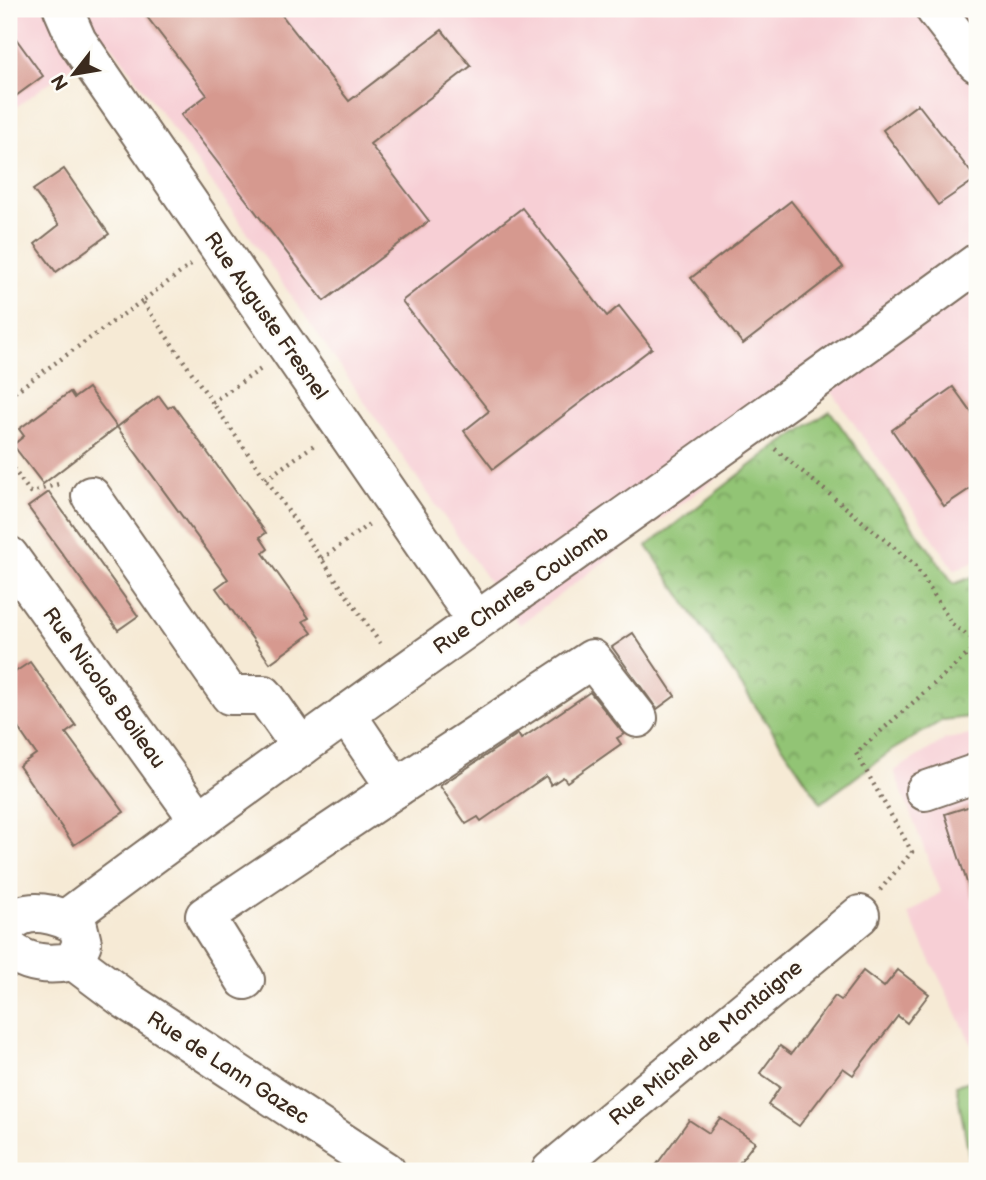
<svg xmlns="http://www.w3.org/2000/svg" width="986" height="1180" font-family="'Balsamiq Sans',sans-serif">
<defs>
<pattern id="park-crowns" width="20" height="18" patternUnits="userSpaceOnUse" patternTransform="scale(1.75)"><rect width="20" height="18" fill="#92c474"/><path d="M2 6a3 3 0 1 1 6 0M12 15a3 3 0 1 1 6 0" fill="none" stroke="#789f5f"/></pattern>
</defs>
<rect width="100%" height="100%" fill="#fdfcf7"/>
<filter id="ink" filterUnits="userSpaceOnUse"><feTurbulence type="fractalNoise" baseFrequency=".0143" numOctaves="2"/><feDisplacementMap in="SourceGraphic" scale="14" xChannelSelector="R" yChannelSelector="G"/><feConvolveMatrix kernelMatrix="1 2 1 2 8 2 1 2 1" color-interpolation-filters="sRGB"/></filter>
<filter id="wash" filterUnits="userSpaceOnUse"><feTurbulence type="fractalNoise" baseFrequency=".00686" numOctaves="4" result="noise"/><feDisplacementMap in="SourceGraphic" scale="28" xChannelSelector="R" yChannelSelector="G"/><feGaussianBlur stdDeviation="1.57" result="paint"/><feColorMatrix in="noise" values="0 0 0 0 0 0 0 0 0 0 0 0 0 0 0 0 0 1.4 0 .05"/><feComposite in="paint" operator="in"/></filter>
<g filter="url(#wash)">
<rect width="100%" height="100%" fill="#f6ead5"/>
<!-- built -->
<g fill="#f7cfd5">
<path d="M9 9H977V560L955 570 832 392 519 625 233 212 108 40 9 112Z"/>
<path d="M977 734V1055L908 914 941 892 894 771 946 739Z"/>
</g>
<!-- green -->
<path fill="#92c474" stroke="#667749" stroke-width="2" d="M977 1079V1171H972L956 1085Z"/>
<!-- park -->
<path fill="url(#park-crowns)" stroke="#667749" stroke-width="2" d="M830 411 954 584 977 575V716L943 720 891 751 821 803 647 546 767 453Z"/>
<g id="blocks">
<!-- building -->
<g fill="#d6998f">
<path d="M141 9H277L349 101 442 30 471 66 370 144 429 221 324 301 181 115 207 95Z"/>
<path d="M9 29 43 76 9 101Z"/>
<path d="M918 104 976 179 938 205 883 130Z"/>
<path d="M64 169 109 234 56 272 35 244 59 225 33 190Z"/>
<path d="M791 201 843 267 743 344 691 278Z"/>
<path d="M522 208 607 316 619 306 652 348 493 469 464 431 489 411 402 301Z"/>
<path d="M953 387 977 420V484L944 506 892 430Z"/>
<path d="M88 388 117 427 159 396 168 408 173 405 266 533 260 537 268 549 263 553 309 618 303 621 312 633 270 663 216 588 228 579 117 427 43 484 13 445 24 436 19 429 70 392 74 398Z"/>
<path d="M49 492 138 616 118 630 28 507Z"/>
<path d="M633 633 675 696 657 709 612 647Z"/>
<path d="M30 662 76 726 66 733 124 812 74 845 19 766 36 754 9 715V676Z"/>
<path d="M590 692 624 734 617 738 621 744 567 782 563 777 551 785 546 776 481 821 478 817 466 824 440 786 518 734 521 739Z"/>
<path d="M977 804V898H972L945 814Z"/>
<path d="M898 970 929 994 907 1023 898 1016 853 1075 843 1068 799 1126 768 1105 780 1087 760 1073 780 1046 791 1054 835 996 841 1000 863 971 884 987Z"/>
<path d="M720 1118 755 1142 733 1171H652L689 1120 709 1133Z"/>
</g>
</g>
</g>
<g filter="url(#ink)">
<use href="#blocks" fill-opacity="0" stroke="#7c6d5e" stroke-width="2"/>
<g fill="none" stroke-linecap="round" stroke-linejoin="round">
<defs>
<g id="minor">
<path d="M63 9 77 41 476 620"/>
<path d="M935 9 977 63"/>
<path d="M91 496 230 695H264L301 747"/>
<path d="M9 556 199 820"/>
<path d="M346 714 396 788 592 659 638 718"/>
<path d="M925 791 977 773"/>
<path d="M66 919C366 695 675 484 977 263"/>
<path d="M9 924C28 905 57 914 78 926L82 943 74 961C50 966 28 965 9 949"/>
<path d="M74 961 126 1000 386 1171"/>
<path d="M245 980 205 916 396 788"/>
<path d="M551 1171 860 915"/>
</g>
</defs>
<!-- minor casing -->
<use href="#minor" stroke="#7c6d5e" stroke-width="42"/>
<!-- path -->
<g stroke="#7c6d5e" stroke-width="4.5" stroke-dasharray="2 5" stroke-linecap="butt">
<path d="M191 265 142 301 382 646"/>
<path d="M9 396 142 301"/>
<path d="M212 402 261 369"/>
<path d="M775 449 915 565 952 624 977 642"/>
<path d="M9 463 30 492 59 484"/>
<path d="M266 479 314 445"/>
<path d="M322 559 369 524"/>
<path d="M880 890 912 852 856 753 977 646"/>
</g>
<!-- minor -->
<use href="#minor" stroke="#fff" stroke-width="38"/>
</g>
</g>
<g text-anchor="middle" dominant-baseline="central" stroke-width="5" stroke-linejoin="round" paint-order="stroke">
<!-- street labels -->
<g font-size="21" fill="#3b2a1e" stroke="#fdfcf7">
<text transform="translate(266 316) rotate(55)">Rue Auguste Fresnel</text>
<text transform="translate(521 590) rotate(-35)">Rue Charles Coulomb</text>
<text transform="translate(104 688) rotate(54)">Rue Nicolas Boileau</text>
<text transform="translate(706 1043) rotate(-40)">Rue Michel de Montaigne</text>
<text transform="translate(228 1068) rotate(33)">Rue de Lann Gazec</text>
</g>
</g>
<!-- margin -->
<rect width="986" height="1180" fill="none" stroke="#fdfcf7" stroke-width="35"/>
<!-- north arrow -->
<g transform="translate(74 74) rotate(239)" stroke="#fdfcf7" stroke-width="5" paint-order="stroke">
<path d="M0-5L12 26L0 18L-12 26Z" fill="#3b2a1e"/>
<text y="-10" font-size="19" font-weight="bold" text-anchor="middle" fill="#3b2a1e">N</text>
</g>
</svg>
